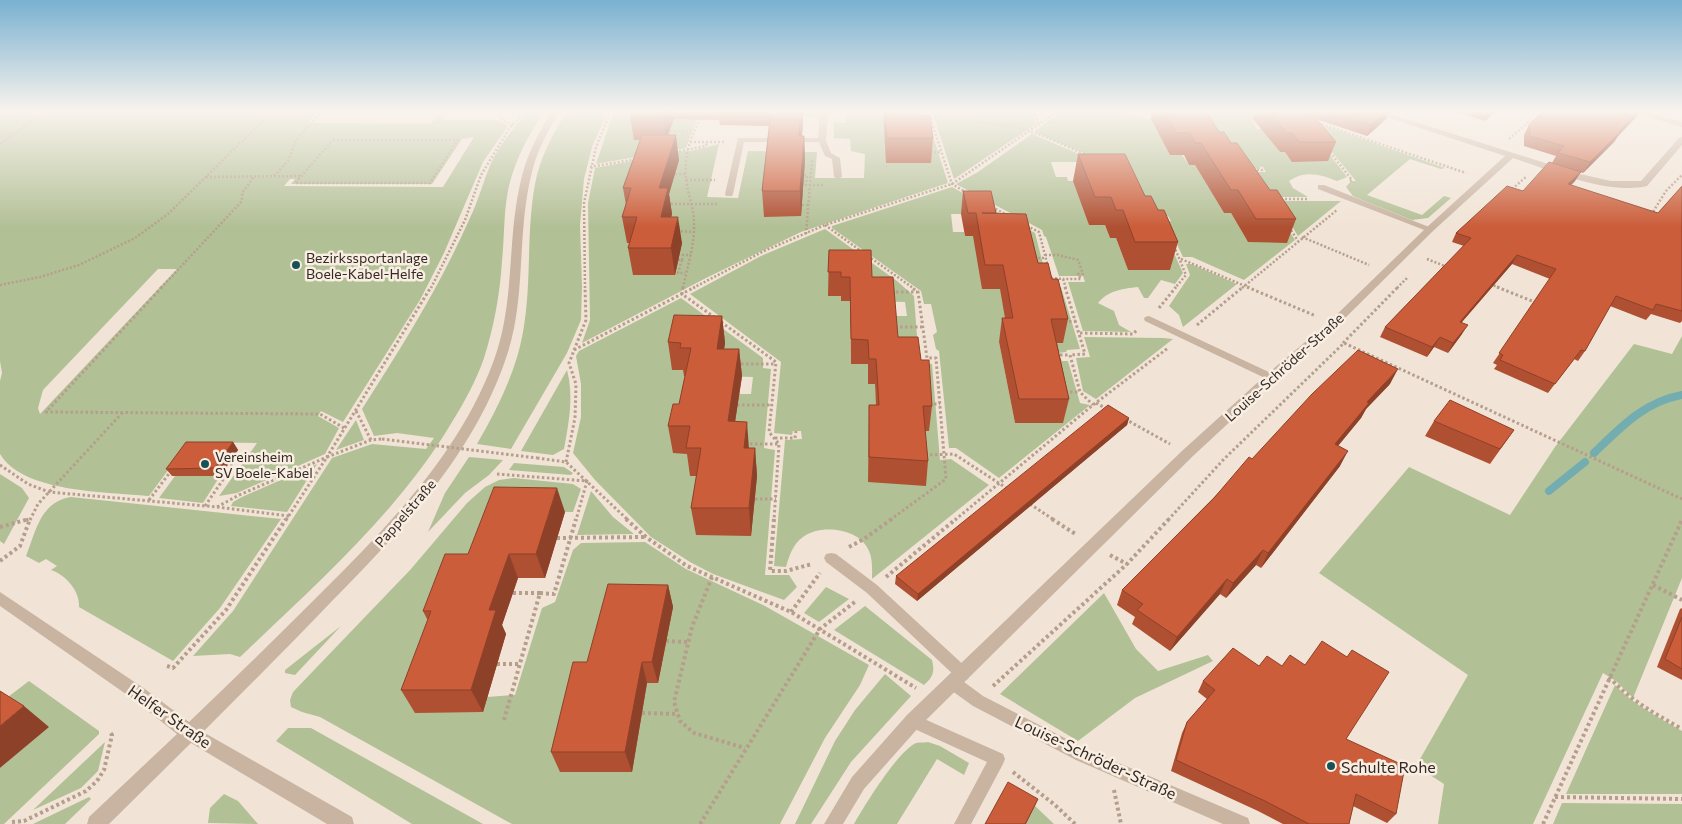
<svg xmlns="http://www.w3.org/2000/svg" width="1682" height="824" font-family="Commissioner,sans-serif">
<rect width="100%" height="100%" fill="#f1e4d6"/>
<!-- green -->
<g fill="#b2c096" fill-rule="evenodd">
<path d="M0 111H318L308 123 431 124 440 111H449L443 120H497L508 126 483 162 444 253 420 300 343 422 321 411 318 416 339 428 325 454 237 493 219 496 257 443 189 442 149 496C108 492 23 493 0 454V381L2 373 0 361ZM474 137 443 187 284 186 290 179H295L291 184H432L462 139ZM158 269H177L40 414 38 408 43 390Z"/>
<path d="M529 111H545C531 130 519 153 512 175 503 202 505 233 502 261 500 294 494 326 484 358 476 381 465 401 452 422 398 513 316 584 240 657L230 654 193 656 233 611 332 458 372 444 426 449 434 438 397 433 374 436 362 409C401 348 440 286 469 220 478 202 483 182 491 163 500 144 514 127 529 111Z"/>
<path d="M567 111H608L592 147 584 179 580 225 582 286 581 320 567 353 511 449 477 444C497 409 516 372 523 332 532 283 526 233 535 184 540 157 553 134 567 111Z"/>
<path d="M614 111H660L634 139 666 140 674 119 702 111 695 123 686 148 596 164Z"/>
<path d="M845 111H883L885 140 915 111H925L948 183 801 232 706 278 582 343 590 320 588 203 595 168 685 151H691L719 144 707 197 738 198 748 151 817 152 815 178H864L865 154 851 151 850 139 834 138V122L846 123Z"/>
<path d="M932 111H1030L1036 124 954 179Z"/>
<path d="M1063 111H1132L1134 116H1143L1145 119H1157L1189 165H1195L1224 213H1231L1248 242 1185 111 1255 179 1295 240 1244 280 1192 257H1183L1166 221H1171L1168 216 1153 214 1115 166 1036 133 1035 131Z"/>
<path d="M1211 111H1279L1320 142 1347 177 1337 181C1321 174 1304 170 1289 181L1293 188 1308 197H1274L1258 172H1266L1263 167 1259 166 1260 169 1247 168 1229 150 1207 115ZM1251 120H1284L1292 161 1285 152H1280L1262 129H1257Z"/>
<path d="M1325 126 1445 168 1441 169 1410 159 1367 195 1422 215 1444 196 1451 198 1428 218 1412 220 1362 200 1353 196 1346 187 1351 181H1356L1328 147 1334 146 1321 129Z"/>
<path d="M1032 134 1114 169 1167 238 1183 273 1175 284 1161 280 1148 298H1144L1138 287C1122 289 1109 290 1098 303L1114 311 1119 325 1131 332 1083 331 1068 282H1085L1083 276H1059L1046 237 1044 236 1042 230 956 184 978 172ZM1051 162H1084L1170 270H1128L1116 238H1110L1105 225H1089L1079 181H1068L1067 177H1056Z"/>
<path d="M952 187 1035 233 1049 287H1061L1080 349 1067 350 1066 352 1058 353 1062 361H1068L1080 403 1090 405 999 478 956 448H949L939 351 936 349 933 335 937 332 931 304H924L921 291 832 228V226ZM951 214H988L1063 423H1015L999 342 1011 304 1000 289H982L980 236H965L964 232H953Z"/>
<path d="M1276 201H1341L1298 236Z"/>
<path d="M825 229 897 281 914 296 919 363 932 364 940 460 951 459 989 485 872 579C872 569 873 558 868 549 858 528 820 524 803 537 793 544 789 556 786 567L774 566 785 440 802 439 801 431H793L792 435 774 433 781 362 690 294 761 256ZM841 296 871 301 905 302 907 316H893L897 362 878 430 875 383 868 384V364L851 363 850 329 857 301H841Z"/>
<path d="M1186 264H1191L1237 284 1183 327 1179 315 1169 306 1190 275Z"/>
<path d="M681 298 763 358V368L771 369 764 448 775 450 765 575H789L797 587 784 600 713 574 690 562 651 537 595 480 573 453 581 417V384L576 356 579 351ZM685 370 714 376 753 377 751 394H739L727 449 702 376Z"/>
<path d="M1682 336V578L1633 698 1616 681 1603 673 1533 824H1438L1444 784 1416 766 1468 675 1319 573 1409 467 1510 515 1555 447 1634 344 1672 354Z"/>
<path d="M1084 337 1163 338 1173 339 1096 399 1083 391 1076 358 1090 357Z"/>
<path d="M567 370C574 396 569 422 564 449L553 455 521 451Z"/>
<path d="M356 420 364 440 336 450Z"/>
<path d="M469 457 503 460 489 475 465 493 428 532 445 493Z"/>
<path d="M514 463 564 467 573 473 571 475 509 470Z"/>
<path d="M317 464 287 512 231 506 233 502 242 497Z"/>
<path d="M0 474 22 488 29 498 4 544 0 541Z"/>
<path d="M175 476H220L203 503 159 498Z"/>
<path d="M514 478 573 484 581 489 573 512 503 511 487 697 515 695 542 608 555 602 573 550 581 543 645 542 686 569 765 606 869 665 860 685 825 738 780 824H512L320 717 302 712 291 707 290 700 293 692 411 569 467 503 485 487 499 480ZM581 683H658H647L631 772Z"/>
<path d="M591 491 613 517 634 534 577 535Z"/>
<path d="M71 497 281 519 220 608 173 661 79 607C80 591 66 575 51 570L57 566 46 559 39 563 26 556C36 531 40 502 71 497Z"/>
<path d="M826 587 849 599 819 622 804 613Z"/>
<path d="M1104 593 1136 649 1158 671 1208 655 1213 661 1135 698 1078 741 1000 694Z"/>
<path d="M865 606 932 660C935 672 933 677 924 685L834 630Z"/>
<path d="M341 626 295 675 285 673V670Z"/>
<path d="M885 674 911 696 851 762 811 824H795L835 741 855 710Z"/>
<path d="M29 681 99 731V734L4 824H0V768L48 727 4 700Z"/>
<path d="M1615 685C1634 705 1658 717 1682 731V794H1566Z"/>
<path d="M288 728H311L483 824H412L276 741Z"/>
<path d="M105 742 98 771 81 788 33 810Z"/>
<path d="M928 742 940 746 969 763 964 775 937 759 897 824H854C864 806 898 751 916 743 920 742 925 743 928 742Z"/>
<path d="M224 794 238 801 258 824 208 823 210 808Z"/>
<path d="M89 797 91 799 65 824H33Z"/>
<path d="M1562 803 1682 804V824H1553Z"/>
<path d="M1035 806 1054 824H1026Z"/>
</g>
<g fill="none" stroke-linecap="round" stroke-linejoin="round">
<!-- stream -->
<g stroke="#74adaf" stroke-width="8">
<path d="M1594 453C1621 427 1644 402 1682 395"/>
<path d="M1549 491 1585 462"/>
</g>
<!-- path-far2 -->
<g stroke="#b59e8c" stroke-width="2.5" stroke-dasharray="2 2" stroke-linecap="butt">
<path d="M498 111 502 120 513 125"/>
<path d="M928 111 952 184 967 193"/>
<path d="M1033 111 1039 125"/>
<path d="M15 116 21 111"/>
<path d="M980 123C1019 123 1051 139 1086 155"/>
<path d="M1318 123 1466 173"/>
<path d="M670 131H694"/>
<path d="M1509 139 1531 120"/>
<path d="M333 140H458L430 183H295Z"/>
<path d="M690 142H724"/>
<path d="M0 144 47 111"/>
<path d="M675 152 706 146 707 142"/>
<path d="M930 152H941"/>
<path d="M1330 152 1352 180 1349 181"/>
<path d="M590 167 637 159"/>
<path d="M1253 170H1262L1260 167"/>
<path d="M675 174H686"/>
<path d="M804 175H807L806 185H825"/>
<path d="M274 176 288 161 296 140 322 111"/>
<path d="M206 177 300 176"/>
<path d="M686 180H715"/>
<path d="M1512 189 1527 176"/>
<path d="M1281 199H1309"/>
<path d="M667 204H718"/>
<path d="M802 205H808"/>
<path d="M992 207 1007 215"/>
<path d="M1651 215 1666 191 1682 175"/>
<path d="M825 225 861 251"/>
<path d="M1027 226 1039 232 1048 267"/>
<path d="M1289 227 1298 241"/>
<path d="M677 231 694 232"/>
<path d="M806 234 812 160"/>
<path d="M1302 237 1369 265"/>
<path d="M1174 246 1186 275 1175 288"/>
<path d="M1045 255H1058L1078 260 1083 274H1078L1081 279H1063"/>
<path d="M868 256 913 288"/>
<path d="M1034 258H1045"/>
<path d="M1181 259 1250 288"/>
<path d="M1427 259 1447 267"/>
<path d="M678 260H682L678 273H685"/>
<path d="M682 260 683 255H691"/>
<path d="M1051 278 1063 279 1066 288"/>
<path d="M1490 284 1500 288"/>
<path d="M0 285 40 277 79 265 135 238 168 214 273 111"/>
<path d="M161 288 242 201V193L254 177"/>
<path d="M431 288 465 220 481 175 509 129 526 111"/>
<path d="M585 288 584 203 596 147 611 111"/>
<path d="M683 288C687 267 695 245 694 223 694 210 689 197 687 185 682 158 691 133 705 111"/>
<path d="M693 288 764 251 825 225 952 184 1058 111"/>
<path d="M1242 288 1337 210"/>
<path d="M1397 288 1407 278"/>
</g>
<!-- path-far1 -->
<g stroke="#b59e8c" stroke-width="3" stroke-dasharray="2.5 2.5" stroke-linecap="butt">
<path d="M162 287 46 412 320 414 344 428"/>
<path d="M683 287 682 294 714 317"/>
<path d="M1065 287 1085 354 1070 355 1080 392 1093 405"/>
<path d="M1247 287 1316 316"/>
<path d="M1497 287 1537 303"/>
<path d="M891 292H917"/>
<path d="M1159 308 1176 287"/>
<path d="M721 322 776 362 769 432 779 444 774 520"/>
<path d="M1064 322 1076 321"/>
<path d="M1197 325 1243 287"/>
<path d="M895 327H922"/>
<path d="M1080 333 1133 334 1137 330"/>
<path d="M1343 343 1398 287"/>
<path d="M574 350 695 287"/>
<path d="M1055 355H1070"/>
<path d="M736 364H776"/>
<path d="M1065 392H1080"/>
<path d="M1096 403 1107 409"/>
<path d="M929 404H940"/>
<path d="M737 405H772"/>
<path d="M356 411 371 440"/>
<path d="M1125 419 1170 444"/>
<path d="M775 438H795L796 431"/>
<path d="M745 444H778"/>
<path d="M925 455 954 454 1008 489"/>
<path d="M537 458 566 462 628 520"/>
<path d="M566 462 575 418 576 384 569 363 586 320 585 287"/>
<path d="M0 465 28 484 49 492 217 507 239 495 327 457 431 287"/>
<path d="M497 474 587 481 576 520"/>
<path d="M755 499H776"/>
<path d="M149 500 171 471"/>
<path d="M1030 504 1054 520"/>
<path d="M205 506 233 465H228"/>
<path d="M217 507 289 516"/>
<path d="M26 520 29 519"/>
<path d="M30 520 38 504 123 412"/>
<path d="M286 520 327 457 371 440 382 439"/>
<path d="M890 520 946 479 936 358H927L918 292 911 287"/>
<path d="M955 520 1093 405 1168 348"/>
<path d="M1168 520 1224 459 1344 343 1682 499"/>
</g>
<!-- path -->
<g stroke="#b59e8c" stroke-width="4" stroke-dasharray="3 3" stroke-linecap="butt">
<path d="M626 519 646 537 687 566 791 612 916 688"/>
<path d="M774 519 770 571H786L812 564"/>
<path d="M1052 519 1077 535"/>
<path d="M0 527 29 519"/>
<path d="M557 538 645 537"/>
<path d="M849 547 864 539 892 519"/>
<path d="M1110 555 1127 564"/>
<path d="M0 561 20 546 30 519"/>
<path d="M712 577 692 627 674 702 680 721 694 733 745 748"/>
<path d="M886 577 956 519"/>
<path d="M1653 585 1682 600"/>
<path d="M513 593H540"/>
<path d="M791 612 820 573"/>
<path d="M666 641 688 642"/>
<path d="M497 664H520"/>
<path d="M167 666 173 668 226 610 286 519"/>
<path d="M1609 677C1631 701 1654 713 1682 729"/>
<path d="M993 686 1127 564 1169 519"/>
<path d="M642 713 678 714"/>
<path d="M504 720 540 593 554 594 576 519"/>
<path d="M1013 772 1055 805 1075 824"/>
<path d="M1114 790 1121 824"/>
<path d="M1555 797 1682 799"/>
<path d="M12 822 24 821 86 791 97 781 104 770 112 735 109 731"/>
<path d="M700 824 820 629 856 601"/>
<path d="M1543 824 1682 520"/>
</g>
<!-- service -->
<g fill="#c9b4a2" fill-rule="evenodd">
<path d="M785 112 824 113 828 115 824 117 788 116H785Z"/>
<path d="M738 138H825L831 153 840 158 842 177 838 179 834 177 832 159 825 156 819 142H744L733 194 732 196H726L725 194Z"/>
<path d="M1318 185H1324L1434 229 1433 231H1427L1318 189Z"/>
<path d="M1149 316 1275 375 1276 377 1271 381 1267 379 1145 321 1144 319 1145 317Z"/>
<path d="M831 553 836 554 877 585 968 669 970 674 968 679 963 681 960 679 983 696 1088 750 1248 818 1250 824H1223L1076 760 973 706 948 688 946 683 948 678 953 676 957 678 867 593 826 562 824 558 826 554Z"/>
<path d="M913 714 1003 754 1005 759 1003 764 971 824H954L987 762 908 726 905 721 908 716Z"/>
</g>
<!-- minor -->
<g fill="#c9b4a2" fill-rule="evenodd">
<path d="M820 111H828L826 140 822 143 818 140Z"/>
<path d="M1368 111H1381L1580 174 1611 181H1641L1679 138 1682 137V145L1647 186C1606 195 1552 171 1513 158L1433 231 1337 326 1275 380 1193 456 919 727 864 789 843 824H824L852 777 907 715 1183 450 1267 374 1329 322 1427 227 1505 156Z"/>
<path d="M1628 111H1642L1682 122V127Z"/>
</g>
<!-- tertiary -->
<path fill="#c9b4a2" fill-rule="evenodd" d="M552 111H560C547 132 536 153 531 176 517 234 526 295 508 352 477 450 404 528 333 600 290 645 247 688 203 732L352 817 354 824H327L191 743 109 824H87L89 817 177 734 133 699 0 606V592L145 689 189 722C233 680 277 637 321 593 391 523 465 448 497 351 515 294 507 233 522 176 528 152 539 132 552 111Z"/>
<!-- path-bridge -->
<path stroke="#b59e8c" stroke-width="3" stroke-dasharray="2.5 2.5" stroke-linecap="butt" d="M382 439 537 458"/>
</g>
<!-- wall -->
<g fill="#af5032">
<path d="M632 111H803L802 136H804L805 160 801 216 764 217 762 191 769 126 720 125 719 120 674 119 668 135 679 160 669 194 672 214 671 217 682 243 675 275H633L628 248 630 243H627L622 217 626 205 623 188 640 140H634L630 116Z"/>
<path d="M883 111H919L920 116 933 138 931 163H886Z"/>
<rect x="988" y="111" width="24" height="1"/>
<path d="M1152 111H1206L1219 132 1231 143 1270 190 1296 219 1287 243 1248 242 1231 213H1224L1195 165H1189L1184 155H1170L1151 119Z"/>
<path d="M1256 111H1394L1392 113 1389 111 1386 119 1367 136 1316 119 1336 142 1328 161 1292 162 1285 152H1280L1253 119Z"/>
<path d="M1452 111H1496L1485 121Z"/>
<path d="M1637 116 1618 136 1614 142 1583 173 1552 163 1556 156 1524 146V135L1529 125Z"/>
<path d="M1078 154 1145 196 1158 210 1178 242 1170 270H1128L1116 238H1110L1105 225H1089L1073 181Z"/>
<path d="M1575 181 1571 185 1658 213 1682 186V321L1680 323 1651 314 1646 320 1610 306 1585 351 1578 361 1574 359 1548 393 1494 369 1497 365 1493 363 1550 279 1512 264 1462 322V334L1448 353 1434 347 1427 357 1380 337 1385 327 1464 246 1452 242 1456 233 1523 191Z"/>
<path d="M963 191 996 213 1052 279 1068 319 1063 343H1057L1069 399 1063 423H1015L999 342 1002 318H1005L1000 289H982L973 236H965L961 214Z"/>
<path d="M829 250 872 277 898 337 921 360 932 406 929 431H925L928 461 926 486 868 482 869 405H876L875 384H868V364H851L850 301H841V296H828Z"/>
<path d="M722 316 725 343 724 349H739L742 376 735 421 749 448H755L757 476 751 536 696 535 691 508 697 476H690L687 454 673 453 668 426 679 404 685 376H684L683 370H672L668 342Z"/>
<path d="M1390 384 1366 409 1361 418 1338 446 1340 466 1261 568 1256 565 1226 598 1220 594 1170 651 1132 624 1135 617 1117 605 1122 590 1252 459Z"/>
<path d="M1129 418 1127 425 917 601 895 584 896 576Z"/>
<path d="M1434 421 1514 430 1490 464 1425 436Z"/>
<path d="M233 442 238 450 220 476H172L166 469Z"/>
<path d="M565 512 545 578H518L502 625 506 634 483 712 415 713 401 690 428 621 423 611 468 554Z"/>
<path d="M668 585 673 607 658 683H647L632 772H560L551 752 587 662Z"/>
<path d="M1682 608V680L1657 667 1680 609Z"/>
<path d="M1203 681 1346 739 1396 814 1387 823 1353 806 1349 824H1283L1258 811 1171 771 1182 733 1187 722 1207 699 1198 692Z"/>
</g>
<!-- shaded-wall -->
<g fill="#8e4129">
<path d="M665 111H673L674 119 666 140 663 116Z"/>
<path d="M802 111 803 119 802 136 801 124Z"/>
<path d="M1387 111H1389L1386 119 1367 136 1371 125Z"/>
<path d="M1490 111H1496L1485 121Z"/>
<path d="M1638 111H1640L1637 116 1618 136 1614 142 1583 173 1590 162Z"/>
<path d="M800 120 801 144 799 136Z"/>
<path d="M676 135 679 160 669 194 672 214 665 243 661 217 659 188Z"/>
<path d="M804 136 805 160 801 216 800 191Z"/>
<path d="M1581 172 1575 181 1563 193 1568 184Z"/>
<path d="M678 217 682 243 675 275 671 248Z"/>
<path d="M1517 255 1512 264 1454 331 1460 322Z"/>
<path d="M722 316 725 343 720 376 717 349Z"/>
<path d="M1468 325 1462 334 1448 353 1453 343Z"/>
<path d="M1440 337 1434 347 1427 357 1432 347Z"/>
<path d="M739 349 742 376 731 449 728 421Z"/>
<path d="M1398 369 1390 384 1366 409 1361 418 1327 459 1335 444 1367 402Z"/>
<path d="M1129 418 1127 425 917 601 918 594Z"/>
<path d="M747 422 749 449 744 448Z"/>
<path d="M233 442 238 450 220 476 215 468Z"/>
<path d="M755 448 757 476 751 536 749 508Z"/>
<path d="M1348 451 1340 466 1261 568 1268 553Z"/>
<path d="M557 488 565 512 545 578 536 554Z"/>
<path d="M1263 550 1256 565 1226 598 1233 583Z"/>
<path d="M509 554 518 578 502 625 506 634 483 712 471 690 489 610Z"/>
<path d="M1227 579 1220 594 1170 651 1177 637Z"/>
<path d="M668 585 673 607 658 683 652 662Z"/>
<path d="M642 662 647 683 632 772 625 752Z"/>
<path d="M24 706 49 727 0 768V726Z"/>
<path d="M1038 799 1035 806 1026 824H1025Z"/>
</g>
<!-- building -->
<g fill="#cb5d3a" stroke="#8e4129">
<path d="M632 111H665L663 116H630Z"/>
<path d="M719 111H802L801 124H800V120H772V113H719Z"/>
<path d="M885 111H919L920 116H930L933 138H887Z"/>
<path d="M1164 111H1206L1219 132H1224L1231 143H1237L1270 190H1277L1296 219H1256L1238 190H1231L1201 143H1195L1190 133H1176Z"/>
<path d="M1268 111H1310L1336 142H1299L1292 133H1287Z"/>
<path d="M1328 111H1387L1371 125Z"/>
<path d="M1543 111H1638L1619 132H1620L1590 162 1558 153 1564 146 1530 136 1529 125Z"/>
<path d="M770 120H800L799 136H804L800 191H762Z"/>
<path d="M642 135H676L659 188H668L661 217H678L671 248H628L637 217H622L631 188H623Z"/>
<path d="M1078 154H1125L1145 196H1151L1158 210H1164L1178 242H1135L1123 210H1116L1111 197H1095Z"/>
<path d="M1549 162 1581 172 1568 184 1658 213 1682 186V311L1656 304 1653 310 1616 296 1585 351 1581 350 1555 384 1500 360 1503 355 1499 353 1556 269 1517 255 1460 322 1468 325 1453 343 1440 337 1432 347 1385 327 1471 238 1456 233 1507 186 1523 191Z"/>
<path d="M963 191H991L996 213H982L1026 214 1038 263H1048L1052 279H1058L1068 319H1051L1069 399H1019L1002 318H1013L1003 265H985L976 213H968Z"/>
<path d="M829 250H871L872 277H893L898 337H918L921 360H929L932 406H923L928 461 869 457V405H879L876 359H869L868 340 851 339 850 277H841V272H828Z"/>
<path d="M674 315 722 316 717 349H739L728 421 747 422 744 448H755L749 508H691L701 448H686L690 426H668L673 404H679L691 348H680L681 343 668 342Z"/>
<path d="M1358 350 1398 369 1367 402 1369 403 1335 444 1348 451 1268 553 1263 550 1233 583 1227 579 1177 637 1137 610 1143 604 1122 590 1214 498 1249 457 1252 459 1312 394Z"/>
<path d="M1450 400 1514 430 1500 449 1434 421Z"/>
<path d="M1108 405 1129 418 918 594 896 576Z"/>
<path d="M186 442H233L215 468 166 469Z"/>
<path d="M494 487 557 488 536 554H509L489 610H496L471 690H401L431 611H423L445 554H468Z"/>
<path d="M608 584 668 585 652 662H642L625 752H551L573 662H587Z"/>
<path d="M1682 617V669L1665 659Z"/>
<path d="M1322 641 1347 657 1352 650 1389 672 1346 739 1405 766 1396 814 1356 794 1349 824H1309L1265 801 1176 760 1187 722 1215 690 1203 681 1233 648 1259 666 1267 656 1282 666 1290 655 1305 665Z"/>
<path d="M0 691 24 706 0 726Z"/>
<path d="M1008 782 1038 799 1025 824H985Z"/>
</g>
<!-- sky -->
<linearGradient id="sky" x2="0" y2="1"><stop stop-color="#79b1d1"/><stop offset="0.49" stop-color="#f9f3ed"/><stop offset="1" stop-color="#f9f3ed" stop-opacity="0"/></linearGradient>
<rect width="1682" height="227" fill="url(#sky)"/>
<!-- markers -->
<g fill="#195256" stroke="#f9eee2" stroke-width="2">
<circle cx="296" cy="265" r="5"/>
<circle cx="205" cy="464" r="5"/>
<circle cx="1331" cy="766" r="5"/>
</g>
<g text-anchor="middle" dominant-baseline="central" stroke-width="5" stroke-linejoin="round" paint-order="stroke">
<!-- poi labels -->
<g font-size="14" fill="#342924" stroke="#f9eee2" text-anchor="start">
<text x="306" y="257">Bezirkssportanlage<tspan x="306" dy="16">Boele-Kabel-Helfe</tspan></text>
<text x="215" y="456">Vereinsheim<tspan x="215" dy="16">SV Boele-Kabel</tspan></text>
</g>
<!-- street labels -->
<g font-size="14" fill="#342924" stroke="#f9eee2">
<text transform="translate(1284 367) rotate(-42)">Louise-Schröder-Straße</text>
<text transform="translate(405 513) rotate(-49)">Pappelstraße</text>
</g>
<!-- near-street labels -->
<g font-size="16" fill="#342924" stroke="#f9eee2">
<text transform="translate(170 716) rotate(35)">Helfer Straße</text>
<text transform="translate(1096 757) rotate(25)">Louise-Schröder-Straße</text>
</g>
<!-- near-poi labels -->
<g font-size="16" fill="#342924" stroke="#f9eee2" text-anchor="start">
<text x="1341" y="766">Schulte Rohe</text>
</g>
</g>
</svg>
